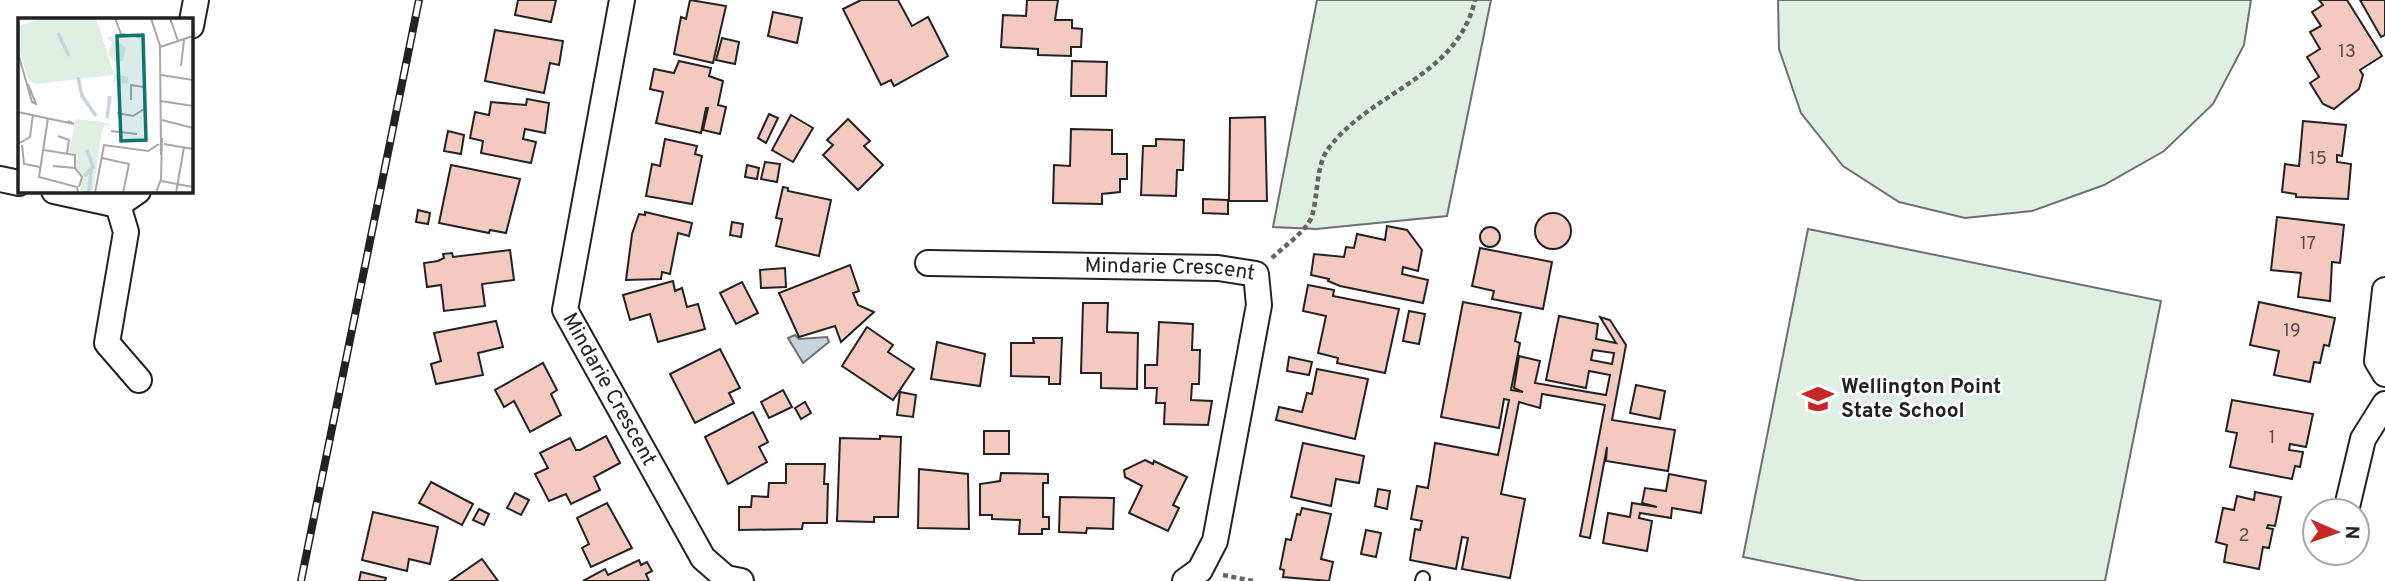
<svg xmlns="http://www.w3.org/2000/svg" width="2385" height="581" font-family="Overpass,sans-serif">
<rect width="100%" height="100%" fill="#fff"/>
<!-- green -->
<g fill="#e0efe3" stroke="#6f6f6f" stroke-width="2">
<path d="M1317 0H1491L1447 216 1316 229 1273 227Z"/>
<path d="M1778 0H2251L2244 45 2213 104 2164 151 2104 185 2032 211 1965 218 1899 202 1843 166 1801 113 1779 49Z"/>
<path d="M1808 229 2161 301 2105 581H1862L1743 557Z"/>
</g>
<!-- water -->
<path fill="#c7d3dd" stroke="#6f6f6f" stroke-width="2" d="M795 335 799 339 827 337 829 342 803 363 788 338Z"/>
<!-- building -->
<g fill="#f3c9c0" stroke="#222" stroke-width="2" fill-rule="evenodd">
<path d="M518 0H556L551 22 515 15Z"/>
<path d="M690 0 726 6 713 63 674 54 681 17 686 19Z"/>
<path d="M861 0H898L912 26 928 17 948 56 894 86 891 80 881 85 843 9Z"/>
<path d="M1027 0H1058L1055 20H1072V28L1082 29 1081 47H1071V56L1038 55V49L1001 47 1003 15 1026 16Z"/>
<path d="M2319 0H2347L2382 56 2360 70 2363 75 2359 89 2334 109 2323 104 2310 83 2319 77 2307 57 2320 49 2310 32 2321 26 2312 12 2323 5Z"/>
<path d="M2360 0H2385V35L2381 37Z"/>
<path d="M773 12 802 18 797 43 768 36Z"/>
<path d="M495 30 563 41 559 65 550 63 544 93 485 81Z"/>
<path d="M722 38 739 42 735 64 716 60Z"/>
<path d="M679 61 711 68 709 76 723 81 718 105 726 107 720 134 703 130 708 108H706L701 133 656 123 663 92 650 89 654 69 674 73Z"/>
<path d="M1072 61 1107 62 1106 96H1071Z"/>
<path d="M527 99 549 103 545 133 525 129 523 139 536 142 531 163 481 153 483 141 470 138 475 112 489 115 491 102 526 105Z"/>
<path d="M769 114 778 118 766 143 758 138Z"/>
<path d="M791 115 813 128 793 162 772 150Z"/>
<path d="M1265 117 1267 201H1229L1230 118Z"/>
<path d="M848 119 870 141 864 146 883 165 858 190 823 155 833 145 827 140Z"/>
<path d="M2303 121 2346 125 2342 156 2337 155V162L2351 164 2348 199 2296 197V194L2282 192 2285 164 2299 166Z"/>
<path d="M1071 129 1112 130V154H1127V179H1120V192L1102 194V204L1053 203 1054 165 1070 166Z"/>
<path d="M448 131 464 135 461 154 444 151Z"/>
<path d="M665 139 697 146 695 154 702 156 692 204 646 196 652 164 660 166Z"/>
<path d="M1156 139 1184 140 1183 170H1177L1176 196 1141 195 1143 146H1156Z"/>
<path d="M765 162 780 164 777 182 761 179Z"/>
<path d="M451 165 520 179 506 233 490 230 489 233 439 223Z"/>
<path d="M747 165 759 168 757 179 745 177Z"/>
<path d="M783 187 788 188V191L831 200 819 256 776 246 782 219 776 218Z"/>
<path d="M1203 199 1228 200V214L1203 213Z"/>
<path d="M418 210 430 213 428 224 416 222Z"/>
<path d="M645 212 692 223 689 236 678 233 670 274 662 272 661 279 626 280 632 234 639 214 645 215Z"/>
<circle cx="1553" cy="231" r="18"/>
<path d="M2277 217 2344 225 2340 263 2332 262 2330 301 2298 297 2301 273 2271 270Z"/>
<path d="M732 222 743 224 741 237 730 235Z"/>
<path d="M1387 226 1407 230 1422 250 1418 271 1403 267 1402 274 1428 280 1423 303 1340 286 1328 281 1329 279 1311 275 1314 254 1344 257 1346 247 1354 248 1357 234 1385 240Z"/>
<circle cx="1490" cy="237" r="10"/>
<path d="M1480 248 1552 262 1543 309 1492 299 1494 291 1472 286Z"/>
<path d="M510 250 514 280 482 284 485 306 444 311 441 285 427 287 424 263 438 261 444 258 443 254 452 253 453 257Z"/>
<path d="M850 265 859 291 853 293 858 305 874 312 841 342 835 326 799 337 779 293Z"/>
<path d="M785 268 786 287 761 288 760 270Z"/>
<path d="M673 281 675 291 682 288 687 307 698 304 705 329 658 342 650 314 630 320 623 295Z"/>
<path d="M742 282 758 313 736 324 720 293Z"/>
<path d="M1308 285 1334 290 1333 296 1399 309 1385 373 1337 363 1338 358 1318 353 1326 316 1303 311Z"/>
<path d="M1463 302 1521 313 1515 341 1520 343 1511 390 1523 392 1514 388 1519 356 1540 361 1535 383 1606 395 1610 375 1589 371 1586 388 1546 380 1559 316 1598 324 1596 339 1616 343 1600 317 1610 320 1626 345 1612 420 1675 430 1668 471 1606 461 1607 447 1590 538 1580 536 1605 405 1542 394 1540 408 1519 402 1501 494 1525 499 1510 578 1462 569 1468 538 1462 537 1456 569 1410 560 1415 529 1420 530 1422 521 1411 519 1417 486 1428 488 1435 443 1498 455 1509 400 1504 399 1499 428 1441 417ZM1593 350 1614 353 1612 364 1591 360Z"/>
<path d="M2259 302 2335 318 2329 346 2324 345 2320 363 2314 362 2310 382 2274 375 2279 351 2250 345Z"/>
<path d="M1083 303H1108L1107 332 1138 333 1137 389 1101 388V373H1081Z"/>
<path d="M1409 311 1425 314 1419 344 1403 341Z"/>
<path d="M496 321 503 347 478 353 483 375 436 384 431 364 441 361 434 333Z"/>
<path d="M1159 322 1193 324 1192 350H1200L1199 384H1192L1191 400 1212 401 1208 425 1164 424 1165 403H1156L1157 388H1145V365H1157Z"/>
<path d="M867 327 893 345 888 352 914 369 893 400 842 366Z"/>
<path d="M1033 338H1062L1060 384H1049V377L1011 376V343H1034Z"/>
<path d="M937 342 985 354 980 386 931 379Z"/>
<path d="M720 349 740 388 729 393 734 403 695 423 670 374Z"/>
<path d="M1289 357 1312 362 1309 375 1287 371Z"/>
<path d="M543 363 557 390 551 394 561 415 530 432 514 401 504 407 495 390Z"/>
<path d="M1317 369 1368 379 1355 439 1276 420 1279 407 1302 412 1307 393 1312 394Z"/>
<path d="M1636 385 1665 391 1660 419 1630 413Z"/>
<path d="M783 390 792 407 769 418 761 402Z"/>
<path d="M900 392 916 395 913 417 897 415Z"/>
<path d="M2232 400 2313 414 2306 447 2290 444 2289 450 2303 452 2300 467 2295 466 2292 479 2230 467 2237 433 2226 431Z"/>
<path d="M805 402 811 413 801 419 795 408Z"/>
<path d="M753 412 768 442 759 447 767 462 728 484 705 437Z"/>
<rect x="984" y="431" width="25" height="23"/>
<path d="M606 436 620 463 594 477 600 490 571 504 566 494 549 501 535 474 548 468 540 453 570 438 576 450H580Z"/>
<path d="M880 436 901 437 898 517H874V522L837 521 840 438 880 439Z"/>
<path d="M1303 443 1364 456 1359 483 1336 479 1331 506 1291 497Z"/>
<path d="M1145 460 1153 464 1154 461 1187 477 1173 505 1179 508 1168 531 1129 513 1142 486 1125 477 1124 470Z"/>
<path d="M786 464H825L824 484H828L827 523H803L802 529 739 530V507H751L752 496 768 497 769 483H786Z"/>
<path d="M919 469 968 474 969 529 918 528Z"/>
<path d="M1001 473 1048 474V483H1043V517H1049V529H1042V534H1019L1020 520 992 519V515H980V484L1000 481Z"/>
<path d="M1669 474 1706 481 1701 513 1672 508 1671 518 1640 513 1639 518 1652 521 1647 551 1603 543 1608 513 1630 517 1632 503 1657 507 1642 503 1645 488 1666 491Z"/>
<path d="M431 482 473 504 462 525 419 503Z"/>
<path d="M1378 489 1390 491 1387 509 1375 506Z"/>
<path d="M2255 492 2281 497 2275 526 2268 525 2267 528 2273 529 2269 548 2263 547 2259 569 2224 562 2227 545 2216 542 2223 508 2234 510 2237 496 2254 500Z"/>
<path d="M515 493 529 500 521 515 507 508Z"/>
<path d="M1060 497 1114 498 1113 529 1087 528 1086 533 1059 532Z"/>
<path d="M607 503 632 548 591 567 582 548 589 544 577 518Z"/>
<path d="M1302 508 1331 514 1321 559 1333 562 1329 581 1283 577 1284 570 1280 569 1286 539 1291 540 1297 514 1300 515Z"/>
<path d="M479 509 489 514 484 525 473 520Z"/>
<path d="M373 512 438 527 430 564 409 559 407 571 362 560Z"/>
<path d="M1366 530 1381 533 1376 557 1361 554Z"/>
<path d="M482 559 498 581H450Z"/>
<path d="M639 560 641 565 647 562 652 571 646 574 649 581H583L605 569 608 575Z"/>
<path d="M361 572 386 578 385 581H359Z"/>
</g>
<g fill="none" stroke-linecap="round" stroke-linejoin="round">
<defs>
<path id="lane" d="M1422 581 1423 578"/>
<g id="street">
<path id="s1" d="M622 0 565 310 703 558 726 578 741 581"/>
<path d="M191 26 196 0"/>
<path d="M0 179 19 183"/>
<path d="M54 191 118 205"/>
<path d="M138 191 118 205 126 232 107 343 139 380"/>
<path id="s2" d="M928 263 1218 268 1256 274 1259 305 1215 541 1200 570 1185 581"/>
<path d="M2385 290 2377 361 2385 374"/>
<path d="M2346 511 2363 439 2385 404"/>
</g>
</defs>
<!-- lane casing -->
<use href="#lane" stroke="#222" stroke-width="16"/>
<!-- street casing -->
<use href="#street" stroke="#222" stroke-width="28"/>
<!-- path -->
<g stroke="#646464" stroke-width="4.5" stroke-dasharray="5 3.5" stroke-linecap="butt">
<path d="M1272 258C1283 247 1307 231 1312 216 1318 196 1316 165 1328 149 1371 91 1457 78 1475 0"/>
<path d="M1223 575 1253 581"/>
</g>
<!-- lane -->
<use href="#lane" stroke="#fff" stroke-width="12"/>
<!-- street -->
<use href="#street" stroke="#fff" stroke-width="24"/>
<defs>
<path id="rail" d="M301 581 419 0"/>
</defs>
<!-- rail casing -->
<use href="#rail" stroke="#222" stroke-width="8"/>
<!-- rail -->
<use href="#rail" stroke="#fff" stroke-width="5" stroke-dasharray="16" stroke-linecap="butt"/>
</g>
<!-- icons -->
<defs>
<symbol id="school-bare" viewBox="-9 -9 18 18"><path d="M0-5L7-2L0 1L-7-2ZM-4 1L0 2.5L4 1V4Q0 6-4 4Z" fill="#c62828" stroke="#fff" stroke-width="2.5" paint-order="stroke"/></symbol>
</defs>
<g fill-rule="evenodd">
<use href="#school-bare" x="1796" y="377" width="44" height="44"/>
</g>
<g text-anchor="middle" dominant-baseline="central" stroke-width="5" stroke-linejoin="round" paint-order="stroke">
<!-- number labels -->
<g font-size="18" fill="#564c4a">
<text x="2347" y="52">13</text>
<text x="2318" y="159">15</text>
<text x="2308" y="244">17</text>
<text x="2292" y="331">19</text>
<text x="2272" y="438">1</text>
<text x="2244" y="536">2</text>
</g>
<!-- street labels -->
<g font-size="21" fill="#222" stroke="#fff">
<text stroke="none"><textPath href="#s2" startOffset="242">Mindarie Crescent</textPath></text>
<text stroke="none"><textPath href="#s1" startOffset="406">Mindarie Crescent</textPath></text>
</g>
<!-- poi labels -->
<g font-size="21" font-weight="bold" fill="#222" stroke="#fff" text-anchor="start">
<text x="1841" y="387">Wellington Point<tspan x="1841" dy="24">State School</tspan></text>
</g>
</g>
<!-- overview -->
<g transform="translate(18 18)">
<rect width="175" height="175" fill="#fff"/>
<path d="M25 0H78L96 56 110 59 111 66 95 64 96 57 19 66 11 63 0 28V8ZM93 18 108 30 105 43 96 44 90 36 94 24 88 20ZM58 101 85 104 92 106 93 109 87 107 84 112 75 175H62L65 158 58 150 60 137 51 134Z" fill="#e0efe3"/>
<path fill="none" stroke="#c7d3dd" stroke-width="3.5" d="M40 15 51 38M60 59 64 78 78 98M89 100 92 78M66 158 75 149 69 132M71 175 73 152"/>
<path fill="none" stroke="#a7a7a7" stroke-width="2" d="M97 0 103 16 122 19M133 0 142 28 143 137M152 0 160 23M142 29 175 18M0 35 14 84 18 86 10 66M163 48 166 22M143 57 175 62M143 83 175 88M0 94 56 106 50 103M99 95 115 98 126 91V69L113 67V82M30 100 21 159 59 169 60 175M144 102 175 110M93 113 119 116M40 118 51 122 49 135M0 126 12 119 15 96M146 126 175 131M4 127 6 146 22 149M26 132 57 137V150M84 140 111 146 105 175M35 148 57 150M57 150 64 159 61 169M143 163 175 169M77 175 86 127 130 133 141 126M138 175 143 161 144 120M158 175 166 129"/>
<path fill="#0f766e" fill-opacity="0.15" stroke="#0f766e" stroke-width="3.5" d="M125 17 128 122 103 123 99 18Z"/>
<rect width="175" height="175" fill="none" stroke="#222" stroke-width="3.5"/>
</g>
<!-- north arrow -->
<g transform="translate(2336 532) rotate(92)"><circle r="33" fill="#ffffff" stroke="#a7a7a7" stroke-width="2"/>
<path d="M0-5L12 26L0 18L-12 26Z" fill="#c62828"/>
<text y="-10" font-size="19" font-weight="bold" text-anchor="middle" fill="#222222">N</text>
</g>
</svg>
